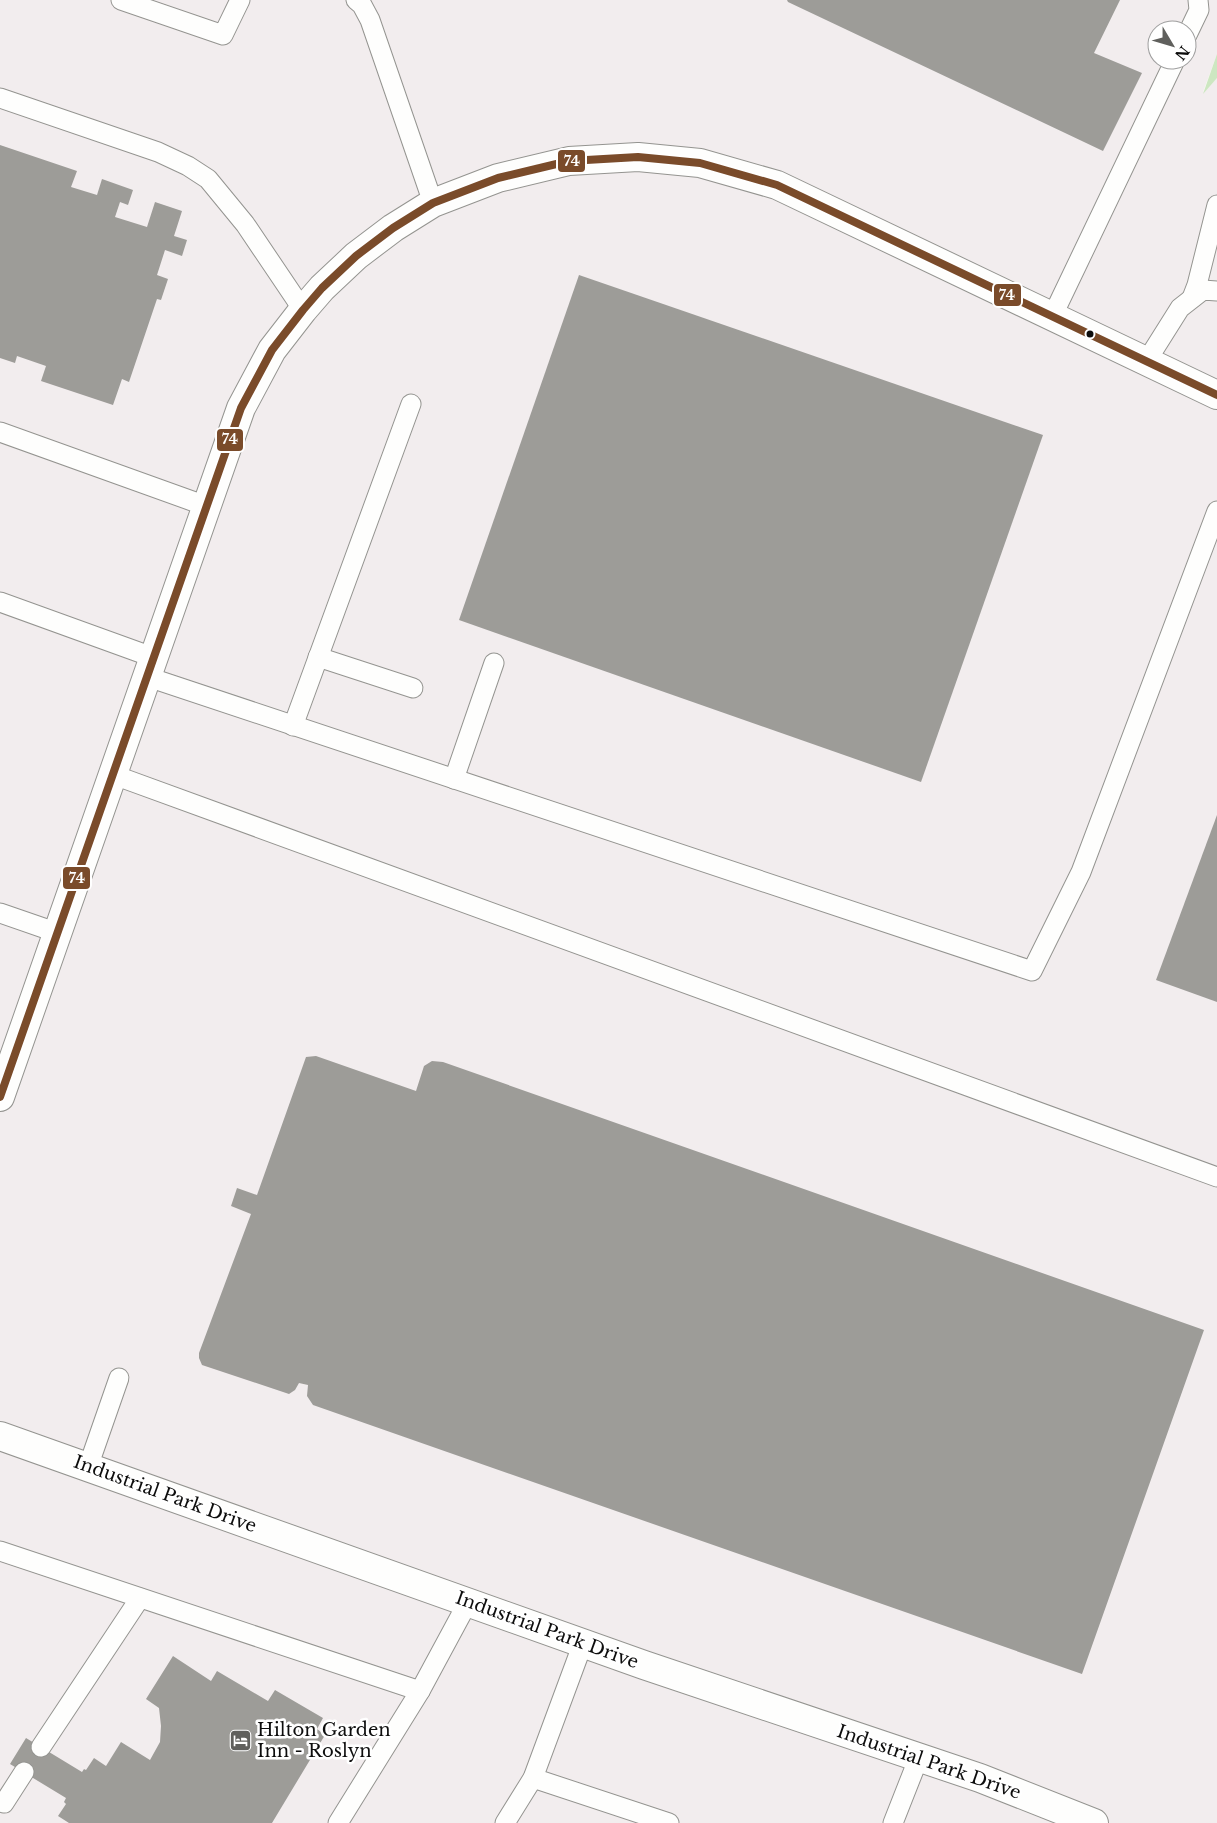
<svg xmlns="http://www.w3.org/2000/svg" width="1217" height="1823" font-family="'Libre Baskerville',serif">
<rect width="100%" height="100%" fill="#fafaf2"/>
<!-- industrial -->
<path fill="#f2edee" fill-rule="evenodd" d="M0 0H1217V54L1203 92 1217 78V1823H0ZM1157 30H1187V60H1157Z"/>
<!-- forest -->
<path fill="#cde7c1" d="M1217 54V78L1203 94Z"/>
<!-- building -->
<g fill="#9d9c98">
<path d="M787 0H1120L1094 53 1142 73 1103 151 788 2Z"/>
<path d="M0 145 77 171 71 187 97 195 102 179 133 190 128 205 120 202 115 217 147 227 155 202 182 211 174 236 187 240 182 256 165 250 157 275 168 279 161 300 157 299 129 382 122 379 113 405 41 381 46 366 17 356 15 363 0 358Z"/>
<path d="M579 275 1043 435 921 782 459 620Z"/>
<path d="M1217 815V1002L1156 980Z"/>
<path d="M316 1056 416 1091 424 1066 432 1061 443 1062 1204 1330 1082 1674 313 1405 307 1396 308 1385 299 1383 295 1390 289 1394 202 1365 199 1358V1353L251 1214 231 1206 237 1188 257 1195 306 1057Z"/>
<path d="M173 1656 211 1681 217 1671 268 1701 275 1690 323 1718 317 1729 325 1735 272 1823H69L58 1816 66 1804 64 1802 66 1798 10 1764 26 1738 82 1772 84 1769 86 1770 94 1758 106 1766 121 1742 150 1760 160 1742 161 1726 159 1708 146 1699Z"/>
</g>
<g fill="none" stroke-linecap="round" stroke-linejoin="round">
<defs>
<g id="lane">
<path d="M121 0 223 35 240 0"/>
<path d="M356 0 362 5 370 20 433 203"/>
<path d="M1187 35 1199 10 1198 0"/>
<path d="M0 98 158 152 188 166 208 179 245 224 303 310"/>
<path d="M1192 298 1197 285 1217 205"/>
<path d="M1052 317 1175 60"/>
<path d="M1146 362 1180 308 1203 290 1217 291"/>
<path d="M0 432 206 506"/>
<path d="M0 602 155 658"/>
<path d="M318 657 413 688"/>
<path d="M148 677 1032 971 1081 872 1217 511"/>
<path d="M293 726 411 404"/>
<path d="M114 775 1217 1177"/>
<path d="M454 779 494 663"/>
<path d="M0 913 58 933"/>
<path d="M88 1467 119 1378"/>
<path d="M0 1551 420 1691 338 1823"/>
<path d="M420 1691 468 1602"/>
<path d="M41 1747 140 1598"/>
<path d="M533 1778 669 1823"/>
<path d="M0 1802 4 1803 24 1772"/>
<path d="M505 1823 533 1778 583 1643"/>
<path d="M893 1823 919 1757"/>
</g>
<g id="street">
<path d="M0 1097 241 408 272 350 303 310 322 288 356 256 393 228 433 203 498 178 569 161 638 157 700 163 777 185 1217 395"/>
<path d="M0 1436 644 1665 980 1778 1094 1823"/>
</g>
</defs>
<!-- lane casing -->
<use href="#lane" stroke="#949490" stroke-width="21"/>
<!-- street casing -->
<use href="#street" stroke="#949490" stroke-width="30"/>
<!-- lane -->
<use href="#lane" stroke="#fefefd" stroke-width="19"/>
<!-- street -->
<use href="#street" stroke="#fefefd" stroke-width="28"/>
<defs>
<path id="bus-1" d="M0 1097 241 408 272 350 303 310 322 288 356 256 393 228 433 203 498 178 569 161 638 157 700 163 777 185 1217 395"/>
</defs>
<!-- bus-1 casing -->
<use href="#bus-1" stroke="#fff" stroke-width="11"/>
<!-- bus-1 -->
<use href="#bus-1" stroke="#7a4b2a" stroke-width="8"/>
</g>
<!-- icons -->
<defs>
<symbol id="hotel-square" viewBox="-11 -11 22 22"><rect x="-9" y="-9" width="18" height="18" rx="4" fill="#60605d" stroke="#fff"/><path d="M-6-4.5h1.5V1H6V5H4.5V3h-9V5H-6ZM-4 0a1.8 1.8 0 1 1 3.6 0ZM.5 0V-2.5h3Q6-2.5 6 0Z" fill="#fff"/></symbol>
</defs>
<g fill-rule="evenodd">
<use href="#hotel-square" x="228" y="1728" width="25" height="25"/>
</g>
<!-- markers -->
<circle fill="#0d0d0d" stroke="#fff" stroke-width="2" cx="1090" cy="334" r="4.5"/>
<g text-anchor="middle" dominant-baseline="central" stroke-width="5" stroke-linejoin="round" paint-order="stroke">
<!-- street labels -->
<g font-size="18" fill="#0d0d0d" stroke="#fff">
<text transform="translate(165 1494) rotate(20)">Industrial Park Drive</text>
<text transform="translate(547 1630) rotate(20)">Industrial Park Drive</text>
<text transform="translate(929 1762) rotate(19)">Industrial Park Drive</text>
</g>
<!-- poi labels -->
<g font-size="18" fill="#0d0d0d" stroke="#fff" text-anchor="start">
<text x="257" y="1730">Hilton Garden<tspan x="257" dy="21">Inn - Roslyn</tspan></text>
</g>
</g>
<g stroke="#fff" stroke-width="2">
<rect x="557" y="149" width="29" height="24" rx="5" fill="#7a4b2a"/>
<rect x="993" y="283" width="29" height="24" rx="5" fill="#7a4b2a"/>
<rect x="216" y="428" width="28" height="24" rx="5" fill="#7a4b2a"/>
<rect x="62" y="866" width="29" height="24" rx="5" fill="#7a4b2a"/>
</g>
<g font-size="14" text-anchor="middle" font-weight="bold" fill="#fff">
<text x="572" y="166">74</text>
<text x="1007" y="300">74</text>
<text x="230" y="444">74</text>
<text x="77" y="883">74</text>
</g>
<!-- north arrow -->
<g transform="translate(1172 45) rotate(128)"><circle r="24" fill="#ffffff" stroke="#9e9e9e"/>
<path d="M0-4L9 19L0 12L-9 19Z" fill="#60605d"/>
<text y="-8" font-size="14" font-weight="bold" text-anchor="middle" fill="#0d0d0d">N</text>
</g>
</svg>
